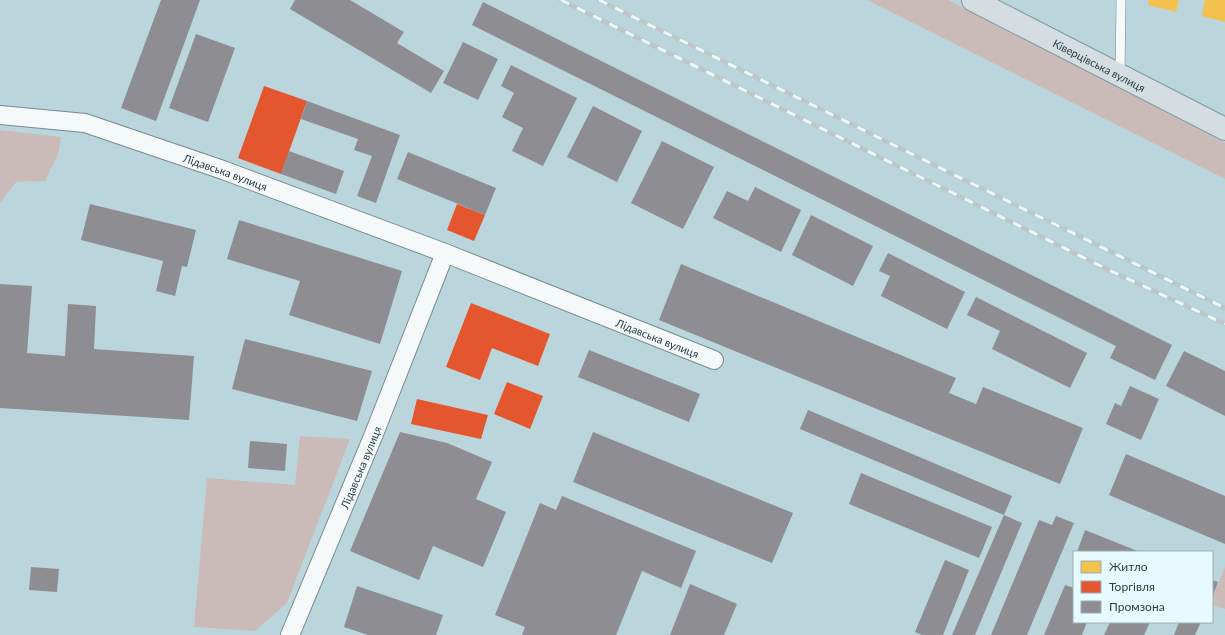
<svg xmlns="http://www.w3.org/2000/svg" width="1225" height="635" font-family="Lato,sans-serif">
<rect width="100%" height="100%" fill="#bad6dc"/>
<!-- green -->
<g fill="#cabbb9">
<path d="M867 0H948L1225 143V179Z"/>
<path d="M0 130 61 137 58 155 45 181 16 182 0 203Z"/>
<path d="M300 436 350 439 287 603 255 631 194 627 207 478 295 485Z"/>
<path d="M1225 567V609L1212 604V598Z"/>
</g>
<!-- homes -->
<g fill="#f2c14e">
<path d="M1149 0H1179L1176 12 1148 5Z"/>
<path d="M1205 0H1225V22L1202 16Z"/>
</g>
<!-- shops -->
<g fill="#e4572e">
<path d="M264 86 307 101 281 174 238 158Z"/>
<path d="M457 204 485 215 474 241 447 230Z"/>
<path d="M471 303 550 334 538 366 492 348 480 380 446 367Z"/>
<path d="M507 382 543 396 530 429 494 414Z"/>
<path d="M417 399 488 415 481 439 411 424Z"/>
</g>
<!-- industry -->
<g fill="#8d8d92">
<path d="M161 0H200L156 121 121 108Z"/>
<path d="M295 0H350L404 32 397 43 444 71 431 93 290 9Z"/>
<path d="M483 2 1172 345 1155 380 1110 358 1116 346 472 25Z"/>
<path d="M196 34 235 48 208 122 169 108Z"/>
<path d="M463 42 498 59 478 100 443 83Z"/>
<path d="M511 65 577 98 543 166 512 151 523 128 502 117 514 93 501 86Z"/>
<path d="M307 101 400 135 376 203 357 196 372 156 354 150 358 139 301 119Z"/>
<path d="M593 106 642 131 617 182 567 157Z"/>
<path d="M662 141 714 167 683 229 631 203Z"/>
<path d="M289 151 344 171 336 194 281 174Z"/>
<path d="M408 152 496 188 485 215 397 179Z"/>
<path d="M755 187 801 210 781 252 713 218 727 191 748 201Z"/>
<path d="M90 204 196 230 187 267 182 266 175 296 156 291 163 261 81 240Z"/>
<path d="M811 215 873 246 853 286 792 255Z"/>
<path d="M239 220 402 271 380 344 289 315 300 281 227 259Z"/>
<path d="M888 253 965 292 947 329 881 296 890 276 879 271Z"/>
<path d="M681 264 956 378 949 393 976 404 983 387 1083 428 1060 484 659 320Z"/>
<path d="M0 284 32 286 27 353 65 356 68 304 96 306 94 349 194 356 189 420 0 408Z"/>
<path d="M976 297 1087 353 1070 388 992 349 1000 331 967 315Z"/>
<path d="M245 339 372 371 357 421 232 389Z"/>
<path d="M589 350 700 394 689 422 578 377Z"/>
<path d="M1184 351 1225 371V416L1166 386Z"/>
<path d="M1130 386 1159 399 1141 440 1106 424 1115 403 1121 406Z"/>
<path d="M808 410 1012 496 1004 515 800 429Z"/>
<path d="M400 432 447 443 492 462 476 499 506 512 483 567 433 546 419 580 350 551Z"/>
<path d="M593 432 793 513 772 563 573 482Z"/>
<path d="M250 441 287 444 285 471 248 468Z"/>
<path d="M1126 454 1225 496V544L1109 495Z"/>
<path d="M861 473 992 527 979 558 849 504Z"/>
<path d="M562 496 696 551 681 588 642 571 616 635H522L525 627 495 615 540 503 556 510Z"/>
<path d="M1004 515 1022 523 975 635H952Z"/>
<path d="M1056 516 1074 523 1027 635H991L1039 520 1052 525Z"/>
<path d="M1085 530 1140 552H1077Z"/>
<path d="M945 560 969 570 943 635H922L915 632Z"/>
<path d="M31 567 59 569 57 592 29 590Z"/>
<path d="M1212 580 1218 582 1212 598Z"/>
<path d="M690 584 737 604 724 635H670Z"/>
<path d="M1065 585 1074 588V622H1087L1082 635H1044Z"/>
<path d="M357 586 443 615 436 635H368L344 627Z"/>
<path d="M1110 622H1150L1144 635H1104Z"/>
<path d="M1179 622H1201L1195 635H1174Z"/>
</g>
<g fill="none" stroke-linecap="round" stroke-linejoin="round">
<defs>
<path id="lane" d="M1120 75 1121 0"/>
<g id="street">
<path id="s1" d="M0 115 85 123 223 170 445 253 714 360"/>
<path id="s2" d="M290 635 374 434 445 253"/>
</g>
<g id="primary">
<path id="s3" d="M973 0 1225 129"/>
</g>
</defs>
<!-- lane casing -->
<use href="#lane" stroke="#768c91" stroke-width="10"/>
<!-- street casing -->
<use href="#street" stroke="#768c91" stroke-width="20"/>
<!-- primary casing -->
<use href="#primary" stroke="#80989d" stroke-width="24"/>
<!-- lane -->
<use href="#lane" stroke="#f5f9fa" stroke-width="9"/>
<!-- street -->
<use href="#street" stroke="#f5f9fa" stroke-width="18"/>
<!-- primary -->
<use href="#primary" stroke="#d4dee0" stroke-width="22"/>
<defs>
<g id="rail">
<path d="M561 0 1111 271 1225 324"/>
<path d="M599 0 1225 308"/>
</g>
</defs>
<!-- rail casing -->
<use href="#rail" stroke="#bec6c7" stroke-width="4.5"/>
<!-- rail -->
<use href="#rail" stroke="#e7fbff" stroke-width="3" stroke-dasharray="9" stroke-linecap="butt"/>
</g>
<g text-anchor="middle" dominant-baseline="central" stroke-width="4" stroke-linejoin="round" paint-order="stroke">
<!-- street labels -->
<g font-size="11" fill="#2b4044" stroke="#e7fbff">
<text stroke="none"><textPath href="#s3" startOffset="142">Ківерцівська вулиця</textPath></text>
<text stroke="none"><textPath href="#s1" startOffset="234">Лідавська вулиця</textPath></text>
<text stroke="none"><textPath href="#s1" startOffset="697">Лідавська вулиця</textPath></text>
<text stroke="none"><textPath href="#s2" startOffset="182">Лідавська вулиця</textPath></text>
</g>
</g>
<!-- legend -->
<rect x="1073" y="551" width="140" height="72" fill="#e7fbff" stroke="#9cb0b4"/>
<rect x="1081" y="561" width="20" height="12" fill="#f2c14e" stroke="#9cb0b4"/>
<text x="1109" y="571" font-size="12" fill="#2b4044">Житло</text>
<rect x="1081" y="581" width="20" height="12" fill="#e4572e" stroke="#9cb0b4"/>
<text x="1109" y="591" font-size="12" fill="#2b4044">Торгівля</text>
<rect x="1081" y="601" width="20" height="12" fill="#8d8d92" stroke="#9cb0b4"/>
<text x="1109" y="611" font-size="12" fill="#2b4044">Промзона</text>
</svg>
